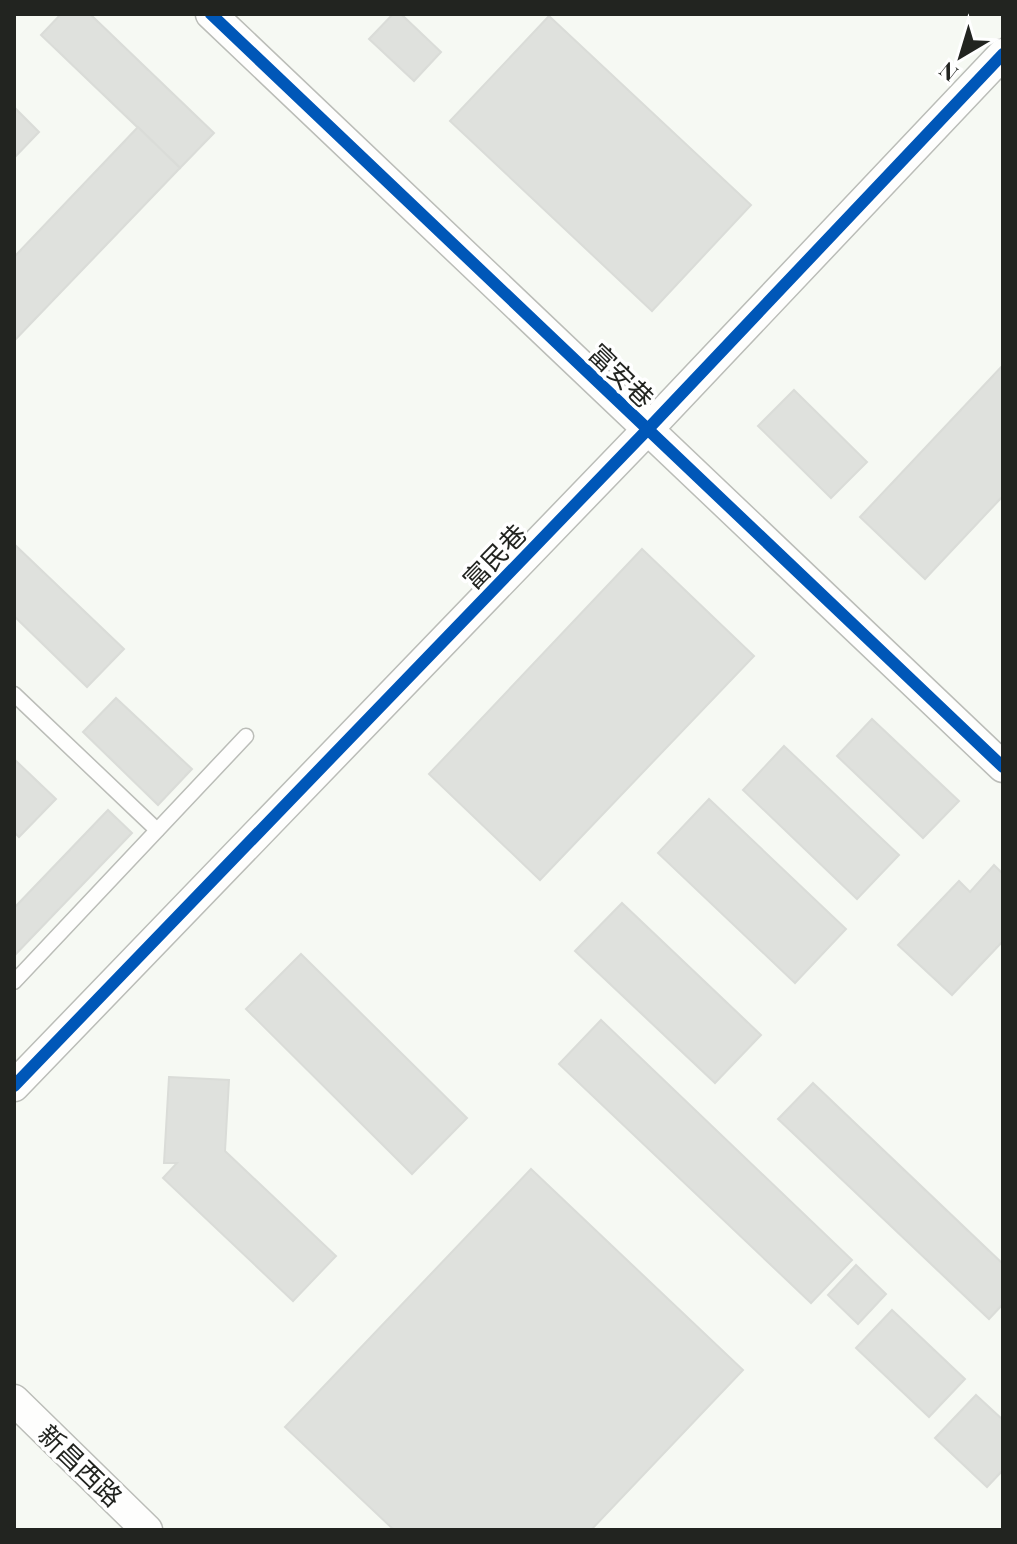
<svg xmlns="http://www.w3.org/2000/svg" width="1017" height="1544" font-family="'Playfair Display','Noto Sans SC',serif">
<rect width="100%" height="100%" fill="#f6f9f3"/>
<!-- building -->
<g fill="#dfe1dd" stroke="#dadcd8" stroke-width="2">
<path d="M61 14H90L214 133 180 168 41 35Z"/>
<path d="M393 14H401L441 52 414 81 369 39Z"/>
<path d="M549 16 751 205 652 311 450 121Z"/>
<path d="M14 107 39 132 14 158Z"/>
<path d="M138 127 180 168 14 341V257Z"/>
<path d="M1003 365V496L925 579 860 517Z"/>
<path d="M794 390 867 462 831 498 758 426Z"/>
<path d="M14 544 124 649 87 687 14 616Z"/>
<path d="M642 549 754 656 540 880 429 774Z"/>
<path d="M116 698 192 769 158 805 83 732Z"/>
<path d="M872 719 959 801 923 838 837 756Z"/>
<path d="M784 746 899 855 857 899 743 790Z"/>
<path d="M14 759 56 799 19 837 14 832Z"/>
<path d="M709 799 846 929 795 983 658 853Z"/>
<path d="M108 810 132 833 14 956V908Z"/>
<path d="M994 865 1003 874V941L952 995 898 945 959 881 970 892Z"/>
<path d="M622 903 761 1035 715 1083 575 951Z"/>
<path d="M301 954 467 1118 412 1174 246 1009Z"/>
<path d="M601 1020 852 1260 811 1303 559 1064Z"/>
<path d="M169 1077 229 1080 225 1151 336 1256 293 1301 163 1178 177 1163H164Z"/>
<path d="M813 1083 1003 1264V1304L989 1319 778 1119Z"/>
<path d="M531 1169 743 1370 591 1530H394L285 1427Z"/>
<path d="M856 1265 886 1294 858 1324 828 1295Z"/>
<path d="M892 1310 965 1379 929 1417 856 1348Z"/>
<path d="M976 1395 1003 1420V1470L987 1487 935 1438Z"/>
</g>
<g fill="none" stroke-linecap="round" stroke-linejoin="round">
<defs>
<g id="lane">
<path d="M14 694 157 830"/>
<path d="M14 982 246 736"/>
</g>
<g id="street">
<path d="M211 14 1003 767"/>
<path d="M14 1086 648 429 1003 54"/>
<path d="M14 1400 147 1530"/>
</g>
</defs>
<!-- lane casing -->
<use href="#lane" stroke="#bbbdb8" stroke-width="17"/>
<!-- street casing -->
<use href="#street" stroke="#bbbdb8" stroke-width="33"/>
<!-- lane -->
<use href="#lane" stroke="#fefefd" stroke-width="14"/>
<!-- street -->
<use href="#street" stroke="#fefefd" stroke-width="30"/>
<defs>
<g id="cycleway">
<path d="M211 14 1003 767"/>
<path d="M14 1086 648 429 1003 54"/>
</g>
</defs>
<!-- cycleway casing -->
<use href="#cycleway" stroke="#fff" stroke-width="17"/>
<!-- cycleway -->
<use href="#cycleway" stroke="#0057b8" stroke-width="12"/>
</g>
<g text-anchor="middle" dominant-baseline="central" stroke-width="7" stroke-linejoin="round" paint-order="stroke">
<!-- street labels -->
<g font-size="26" fill="#222420" stroke="#fff">
<text transform="translate(622 375) rotate(44)">富安巷</text>
<text transform="translate(494 556) rotate(-46)">富民巷</text>
<text transform="translate(81 1465) rotate(44)">新昌西路</text>
</g>
</g>
<!-- border -->
<rect width="1017" height="1544" fill="none" stroke="#222420" stroke-width="32"/>
<!-- north arrow -->
<g transform="translate(961 56) rotate(218)" stroke="#ffffff" stroke-width="6" paint-order="stroke">
<path d="M0-6L14 30L0 20L-14 30Z" fill="#222420"/>
<text y="-12" font-size="22" font-weight="bold" text-anchor="middle" fill="#222420">N</text>
</g>
</svg>
